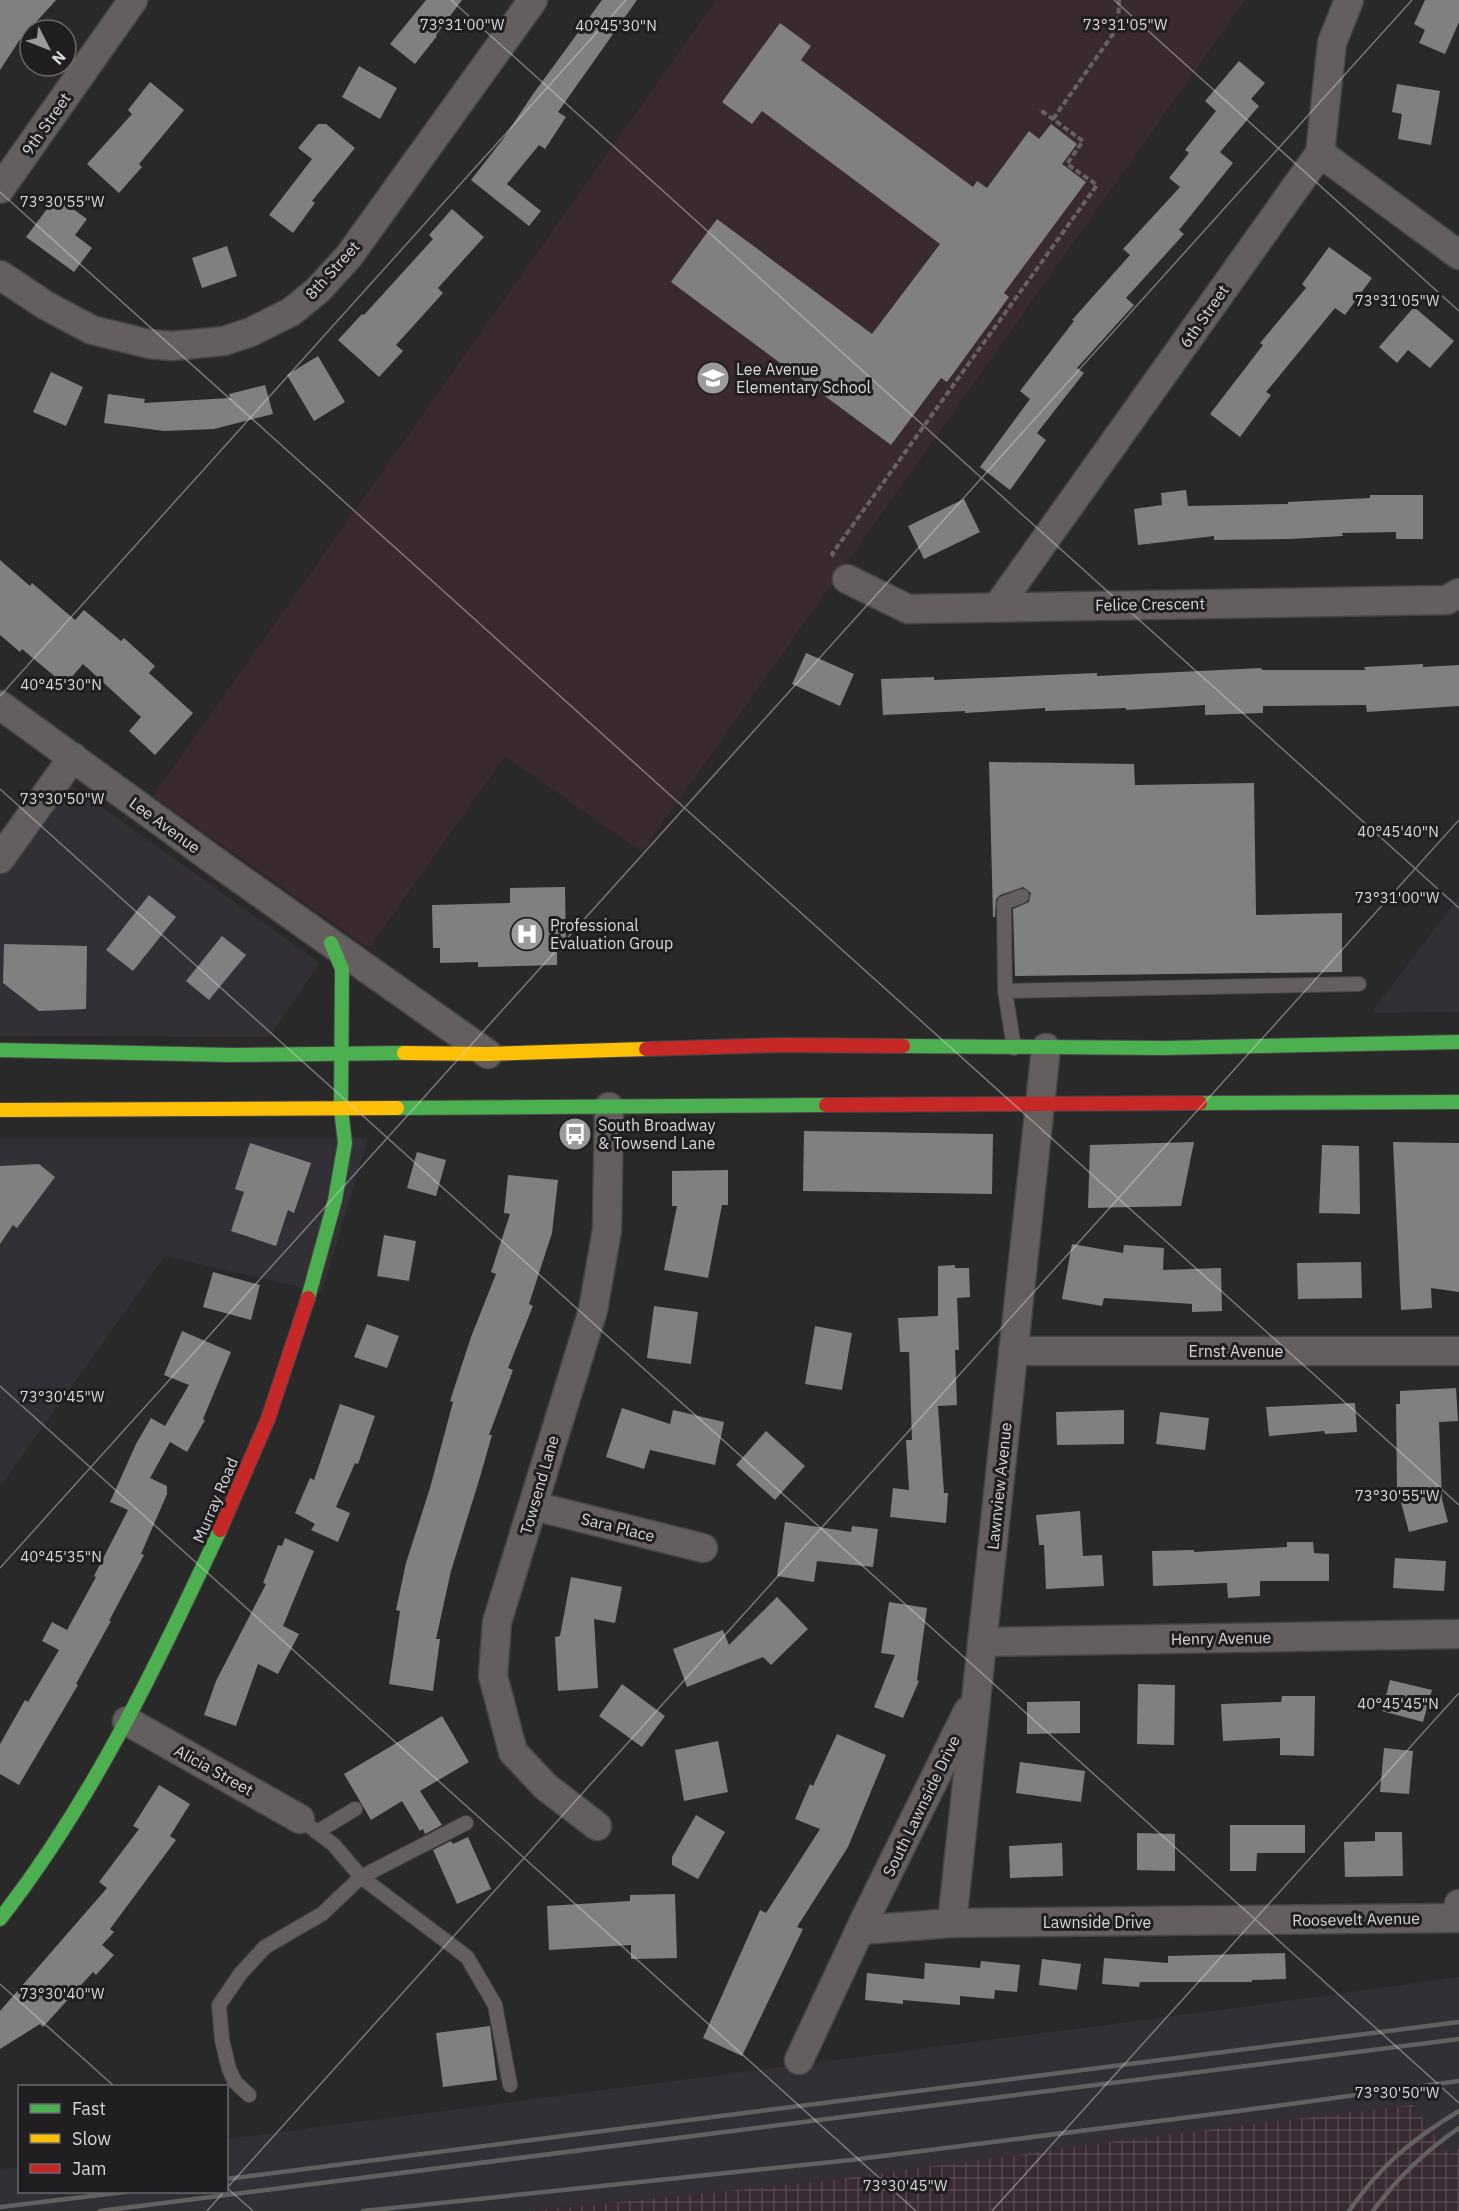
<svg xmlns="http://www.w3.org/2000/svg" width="1459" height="2211" font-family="'IBM Plex Sans',sans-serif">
<defs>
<pattern id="industrial-grid" width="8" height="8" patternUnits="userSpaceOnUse" patternTransform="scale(1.5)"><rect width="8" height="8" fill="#392a34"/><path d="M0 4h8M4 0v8" fill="none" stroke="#554851"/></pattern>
</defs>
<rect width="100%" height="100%" fill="#2a292a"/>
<!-- built -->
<g fill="#332f36">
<path d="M71 785 320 963 269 1037 0 1036V854L14 863Z"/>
<path d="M1459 897V1012L1371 1013Z"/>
<path d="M0 1138H368L322 1292 165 1256 0 1487Z"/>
<path d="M1459 1977V2148L1449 2155 825 2181 532 2211H0V2170L19 2167 20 2192H226L227 2139 1236 2008Z"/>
</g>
<!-- industrial -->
<path fill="url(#industrial-grid)" d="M1413 2105 1449 2155 1459 2148V2211H532L825 2181 1133 2139Z"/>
<!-- education -->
<path fill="#3a2a2f" d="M716 0H1245L642 852 505 756 369 948 153 796Z"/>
<!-- building -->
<g fill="#818081">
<path d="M0 0H56L19 41 0 70Z"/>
<path d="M426 0H462L436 35 437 36 415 64 390 44Z"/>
<path d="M602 0H637L558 112 566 117 545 149 539 145 507 184 541 211 529 226 471 180 503 139 533 94Z"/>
<path d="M1425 0H1459V22L1445 54 1419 43 1425 30 1414 24Z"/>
<path d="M780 23 811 46 801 60 973 187 977 181 987 188 1029 131 1039 139 1051 124 1077 144 1062 164 1086 182 1004 293 1009 297 947 382 941 378 891 445 671 282 717 219 872 334 940 244 762 111 752 124 722 102Z"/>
<path d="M1239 61 1265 83 1251 99 1259 106 1220 152 1233 163 1179 230 1184 234 1126 298 1134 305 1077 368 1084 373 1037 433 1046 440 1010 490 980 467 1030 399 1020 391 1074 321 1072 320 1130 255 1123 249 1180 187 1169 178 1189 153 1185 150 1216 111 1205 101Z"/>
<path d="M359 66 397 88 380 119 342 97Z"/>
<path d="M150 82 184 110 139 164 142 167 119 193 87 164 132 114 128 110Z"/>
<path d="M1397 84 1440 91 1431 145 1398 139 1402 114 1392 112Z"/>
<path d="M318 124H326L355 148 312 201 315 203 293 233 269 215 312 159 298 148Z"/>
<path d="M56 197 87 219 75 235 92 248 74 272 26 237Z"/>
<path d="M452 209 484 237 438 288 443 293 396 345 403 351 379 377 338 340 362 314 364 315 433 239 429 235Z"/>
<path d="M227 246 237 276 202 288 192 258Z"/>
<path d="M1329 247 1372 278 1345 315 1335 308 1266 392 1271 395 1240 437 1210 414 1263 345 1260 343 1306 288 1302 284Z"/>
<path d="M1414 307 1454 341 1430 368 1408 350 1397 363 1379 347Z"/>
<path d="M318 356 345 402 314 421 287 375Z"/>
<path d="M51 372 83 387 66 426 33 412Z"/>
<path d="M265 385 273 414 214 429 164 431 104 423 108 394 145 399 144 403 230 398 229 394Z"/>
<path d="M1186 490 1188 506 1288 504V502L1370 498V495H1423V539H1396V532L1342 533 1343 536 1290 539 1214 540V536L1138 545 1134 509 1162 505 1161 493Z"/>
<path d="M964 499 980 532 924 559 908 526Z"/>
<path d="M0 560 30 586 32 583 75 620 84 610 121 641 124 638 155 666 149 673 193 713 155 755 129 731 141 717 83 664 65 685 22 649 20 652 0 635Z"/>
<path d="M806 653 854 674 840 706 792 684Z"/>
<path d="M1423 664V667L1459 665V706L1367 712 1366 705 1263 706V713L1205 715V705L1126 710V708L1045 711V708L965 713V711L883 715 881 679 934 677V680L1097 673V676L1261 668 1262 670H1365L1364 667Z"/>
<path d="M989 762 1134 764 1135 785 1254 783 1256 915 1342 913V972L1015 976 1013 909 1029 902 1031 893 1023 887 1000 895 996 899 995 917H993Z"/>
<path d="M565 887 566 951 557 952V965L478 967V962L440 963V948H433L432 905 510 903V888Z"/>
<path d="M149 895 176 917 133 971 106 950Z"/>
<path d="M222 936 246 955 209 1000 186 981Z"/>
<path d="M4 944 87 946 86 1009 39 1011 3 983Z"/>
<path d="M804 1131 993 1134 992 1194 803 1191Z"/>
<path d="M1194 1142 1181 1206 1088 1208 1090 1145Z"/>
<path d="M1393 1142 1459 1143V1292L1431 1288 1432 1308 1401 1310Z"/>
<path d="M250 1143 311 1163 294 1213 288 1210 276 1246 231 1231 244 1192 235 1189Z"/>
<path d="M1322 1145 1359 1146 1360 1214 1319 1213Z"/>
<path d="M417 1152 446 1160 436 1196 407 1188Z"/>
<path d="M39 1164 55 1177 17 1228 13 1225 0 1244V1166Z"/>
<path d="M728 1170V1205H722L708 1278 664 1270 677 1206H672V1171Z"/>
<path d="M508 1175 558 1180 552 1233 529 1304 533 1306 508 1368 513 1370 489 1435H492L480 1477 451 1571 436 1639H440L433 1691 389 1684 400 1611 396 1610 406 1563 430 1488 453 1402 450 1401 471 1337 496 1274 491 1272 510 1214 504 1213Z"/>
<path d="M384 1235 416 1241 409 1281 377 1276Z"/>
<path d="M1072 1244 1123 1253 1124 1245 1164 1248 1163 1270 1221 1268 1222 1311 1192 1312V1304L1104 1298 1102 1306 1062 1299Z"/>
<path d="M1361 1262 1362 1298 1298 1299 1297 1263Z"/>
<path d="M955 1265V1268H969L970 1297 957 1298 959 1350H955L957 1405 938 1406 944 1493H948L946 1523 890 1517 893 1488 909 1490 906 1440H912L909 1352H900L898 1318 938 1316V1266Z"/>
<path d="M213 1272 260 1285 251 1320 203 1307Z"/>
<path d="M654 1306 698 1312 691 1364 647 1358Z"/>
<path d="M367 1324 399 1336 387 1368 354 1357Z"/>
<path d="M815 1326 852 1333 842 1390 805 1384Z"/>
<path d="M182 1331 231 1352 203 1419 205 1420 187 1452 170 1442 150 1478 167 1486V1494L141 1554 144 1555 109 1621H111L76 1684 78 1685 19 1785 0 1774V1744L25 1700 28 1702 59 1650 42 1641 52 1622 67 1630 96 1577 94 1576 128 1510 110 1502 136 1444 151 1418 165 1426 189 1385 164 1375Z"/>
<path d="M1456 1388 1458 1421 1439 1422 1442 1499 1448 1522 1409 1532 1397 1488 1396 1404H1400V1391Z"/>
<path d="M1355 1403 1357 1432 1325 1434 1324 1431 1269 1436 1266 1407Z"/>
<path d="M340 1404 375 1416 358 1464 355 1463 336 1507 350 1513 338 1542 311 1530 315 1524 295 1513 310 1478 314 1480Z"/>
<path d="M622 1408 670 1424 673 1410 724 1422 715 1465 650 1450 644 1469 606 1457Z"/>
<path d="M1124 1410V1444L1057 1445 1056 1412Z"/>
<path d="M1160 1412 1209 1418 1205 1450 1156 1444Z"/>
<path d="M766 1431 805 1466 775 1500 736 1465Z"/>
<path d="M1080 1511 1083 1556 1102 1555 1104 1586 1046 1589 1044 1545H1039L1036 1515Z"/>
<path d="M785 1522 851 1532 852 1526 878 1529 873 1567 817 1561 814 1582 777 1576Z"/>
<path d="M285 1538 314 1551 283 1626 299 1634 278 1674 258 1664 236 1726 204 1715 216 1681 266 1584 263 1583 278 1545 282 1546Z"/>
<path d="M1287 1542H1313L1314 1553 1329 1554V1581H1260V1596L1228 1598 1227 1583 1153 1586 1152 1551 1194 1550V1552L1287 1547Z"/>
<path d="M1395 1558 1446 1561 1444 1591 1393 1588Z"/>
<path d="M571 1577 622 1587 615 1623 594 1619 598 1688 558 1691 555 1637 560 1636Z"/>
<path d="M777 1597 808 1629 771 1665 763 1657 687 1687 673 1649 723 1630 729 1645Z"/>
<path d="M889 1602 927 1608 917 1680 919 1681 903 1718 874 1707 895 1655 881 1653Z"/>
<path d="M1390 1680 1432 1690 1423 1722 1382 1711Z"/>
<path d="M622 1684 665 1716 642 1747 599 1716Z"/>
<path d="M1138 1684 1175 1685 1174 1745 1137 1744Z"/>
<path d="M1282 1696H1315L1314 1756 1280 1755V1738L1223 1741 1221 1704 1281 1702Z"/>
<path d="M1080 1701V1733L1027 1734V1702Z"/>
<path d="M442 1716 469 1762 420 1791 442 1825 425 1834 423 1829 420 1831 402 1801 371 1820 344 1774Z"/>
<path d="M837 1734 886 1755 848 1847 797 1927 803 1929 742 2056 703 2038 760 1910 766 1913 820 1829 795 1819 810 1784 813 1786Z"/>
<path d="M718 1741 728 1792 684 1801 675 1750Z"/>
<path d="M1384 1748 1413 1751 1409 1794 1380 1792Z"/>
<path d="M1020 1762 1085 1771 1081 1802 1016 1793Z"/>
<path d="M159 1785 190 1804 170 1836 176 1840 110 1929 114 1932 102 1945 114 1955 96 1975 93 1972 43 2027 40 2024 0 2049V2011L107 1888 99 1882 139 1829 133 1826Z"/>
<path d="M696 1815 725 1832 698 1879 672 1865V1857Z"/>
<path d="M1230 1825H1305V1853H1257L1256 1871H1230Z"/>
<path d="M1375 1832H1402L1403 1876 1345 1877 1344 1842 1375 1841Z"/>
<path d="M1137 1833 1175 1834V1871L1137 1870Z"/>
<path d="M468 1837 491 1889 457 1904 433 1850 451 1841 453 1844Z"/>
<path d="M1062 1843 1063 1876 1010 1878 1009 1846Z"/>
<path d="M675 1894 677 1958 631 1959V1945L549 1950 547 1906 630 1901V1895Z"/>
<path d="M1285 1953 1286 1979 1252 1980V1982H1140L1139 1987 1102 1984 1104 1958 1168 1963V1956Z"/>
<path d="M1042 1959 1081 1964 1077 1990 1039 1985Z"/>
<path d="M981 1961 1020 1965 1017 1992 995 1990 994 1999 960 1996V2005L903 2000V2004L865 2000 867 1973 924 1979 925 1963 980 1968Z"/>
<path d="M490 2026 497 2080 443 2087 436 2033Z"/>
</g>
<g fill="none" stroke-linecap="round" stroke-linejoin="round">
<defs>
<g id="lane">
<path d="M1005 991 1004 903 1022 896"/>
<path d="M1014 1048 1005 991 1359 984"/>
<path d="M300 1819 334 1845 361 1877 467 1957 495 2005 510 2085"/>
<path d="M317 1832 355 1809"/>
<path d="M249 2095 235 2082 229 2069 222 2040 219 2005 241 1973 265 1947 322 1914 361 1877 466 1823"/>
</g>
<g id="street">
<path d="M1320 153 1459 255"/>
<path d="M0 189 133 0"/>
<path d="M0 275 45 305 92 330 149 344 172 346 224 341 251 332 291 312 318 290 349 256 533 0"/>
<path d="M847 579 908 609 1447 600 1459 593"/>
<path d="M998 606 1320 153 1332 43 1349 0"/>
<path d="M0 705 219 864 488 1054"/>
<path d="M0 859 73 757"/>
<path d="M1013 1351H1459"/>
<path d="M534 1506 703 1548"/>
<path d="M982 1642 1459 1634"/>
<path d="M127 1721 300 1819"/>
<path d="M597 1826 546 1787 513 1752 493 1676 497 1622 593 1310 607 1230 609 1107"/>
<path d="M952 1923 1046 1048"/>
<path d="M860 1930 952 1923 1457 1918 1459 1904"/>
<path d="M799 2060 866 1917 968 1711"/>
</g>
<g id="fast">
<path d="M903 1046 1164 1048 1459 1042"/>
<path d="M0 1050 230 1055 404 1053"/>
<path d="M1200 1103 1459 1102"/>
<path d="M397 1108 826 1105"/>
<path d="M308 1298 335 1200 345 1143 341 1109 342 969 331 943"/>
<path d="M0 1919C93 1800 156 1666 220 1530"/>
</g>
<g id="slow">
<path d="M404 1053 488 1054 646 1049"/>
<path d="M0 1110 397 1108"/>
</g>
<g id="jam">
<path d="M646 1049 782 1045 903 1046"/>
<path d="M826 1105 1200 1103"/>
<path d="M220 1530 268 1419 308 1298"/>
</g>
</defs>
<!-- lane casing -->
<use href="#lane" stroke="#464546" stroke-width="16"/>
<!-- street casing -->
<use href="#street" stroke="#464546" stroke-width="31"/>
<!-- fast casing -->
<use href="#fast" stroke="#464546" stroke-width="16"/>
<!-- slow casing -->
<use href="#slow" stroke="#464546" stroke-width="16"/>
<!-- jam casing -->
<use href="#jam" stroke="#464546" stroke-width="16"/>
<!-- path -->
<g stroke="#666262" stroke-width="4" stroke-dasharray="6 3" stroke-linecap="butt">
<path d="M1053 119 1118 27 1119 0"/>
<path d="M834 556 832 554 1097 185 1067 164 1083 141 1039 109"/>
</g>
<!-- lane -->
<use href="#lane" stroke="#655e5e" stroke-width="14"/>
<!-- street -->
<use href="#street" stroke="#655e5e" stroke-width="28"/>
<!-- fast -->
<use href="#fast" stroke="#4caf50" stroke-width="14"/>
<!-- slow -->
<use href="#slow" stroke="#ffc107" stroke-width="14"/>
<!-- jam -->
<use href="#jam" stroke="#c62828" stroke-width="14"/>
<!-- rail -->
<g stroke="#646061" stroke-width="4.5">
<path d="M226 2179 1459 2022"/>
<path d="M0 2207 125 2192"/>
<path d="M100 2211 1459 2039"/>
<path d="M363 2211 851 2160 1238 2111 1459 2081"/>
<path d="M1349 2211C1381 2165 1411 2140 1459 2111"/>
<path d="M1373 2211C1397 2178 1425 2151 1459 2128"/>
</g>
</g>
<!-- ticks -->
<path fill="none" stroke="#d8d7d9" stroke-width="1.5" stroke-opacity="0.45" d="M451 0 1459 908M1114 0 1459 311M0 192 1459 1505M0 696 626 0M0 789 1459 2103M0 1386 916 2211M0 1568 1412 0M0 1984 114 2086M226 2187 253 2211M226 2189 1459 820M207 2211 224 2192M992 2211 1459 1693"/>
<!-- icons -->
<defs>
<symbol id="school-disc" viewBox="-11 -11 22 22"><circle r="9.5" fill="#9b9a9c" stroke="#201e21"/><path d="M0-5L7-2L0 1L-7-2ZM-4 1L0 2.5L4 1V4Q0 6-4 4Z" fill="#fff"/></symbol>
<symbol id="hospital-disc" viewBox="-11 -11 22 22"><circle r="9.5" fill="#9b9a9c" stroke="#201e21"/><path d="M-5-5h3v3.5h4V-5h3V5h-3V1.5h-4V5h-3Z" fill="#fff"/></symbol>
<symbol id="bus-disc" viewBox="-11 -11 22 22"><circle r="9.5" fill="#9b9a9c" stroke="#201e21"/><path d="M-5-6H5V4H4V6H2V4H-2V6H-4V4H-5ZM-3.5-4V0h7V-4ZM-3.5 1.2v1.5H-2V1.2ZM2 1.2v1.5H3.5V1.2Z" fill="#fff"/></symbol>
</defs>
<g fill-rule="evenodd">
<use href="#school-disc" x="694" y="359" width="38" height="38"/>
<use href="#hospital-disc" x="508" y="915" width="38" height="38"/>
<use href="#bus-disc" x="556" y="1115" width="38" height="38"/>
</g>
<g text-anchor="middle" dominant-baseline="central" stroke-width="6" stroke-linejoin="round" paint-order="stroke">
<!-- street labels -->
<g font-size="16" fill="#d8d7d9" stroke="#201e21">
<text transform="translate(46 124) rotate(-55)">9th Street</text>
<text transform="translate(332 270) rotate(-48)">8th Street</text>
<text transform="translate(1204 316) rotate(-55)">6th Street</text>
<text transform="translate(1150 604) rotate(-1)">Felice Crescent</text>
<text transform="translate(165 825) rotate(36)">Lee Avenue</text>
<text x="1236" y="1351">Ernst Avenue</text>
<text transform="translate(539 1485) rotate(-74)">Towsend Lane</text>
<text transform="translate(999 1486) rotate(-84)">Lawnview Avenue</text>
<text transform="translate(215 1500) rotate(-67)">Murray Road</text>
<text transform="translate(618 1527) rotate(14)">Sara Place</text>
<text transform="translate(1221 1638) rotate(-1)">Henry Avenue</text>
<text transform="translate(214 1770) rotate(29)">Alicia Street</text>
<text transform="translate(921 1806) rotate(-64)">South Lawnside Drive</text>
<text transform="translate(1356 1919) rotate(-1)">Roosevelt Avenue</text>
<text x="1097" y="1922">Lawnside Drive</text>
</g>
<!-- poi labels -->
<g font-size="16" fill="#d8d7d9" stroke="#201e21" text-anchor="start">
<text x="736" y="369">Lee Avenue<tspan x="736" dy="18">Elementary School</tspan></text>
<text x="550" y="925">Professional<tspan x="550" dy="18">Evaluation Group</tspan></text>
<text x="598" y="1125">South Broadway<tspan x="598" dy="18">&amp; Towsend Lane</tspan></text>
</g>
</g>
<g font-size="15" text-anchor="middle" fill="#d8d7d9" stroke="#201e21" stroke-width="6" stroke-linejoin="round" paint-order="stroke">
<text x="462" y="30">73°31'00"W</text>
<text x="1125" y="30">73°31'05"W</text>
<text x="616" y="31">40°45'30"N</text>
<text x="62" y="207">73°30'55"W</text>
<text x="1397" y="306">73°31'05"W</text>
<text x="61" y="690">40°45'30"N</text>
<text x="62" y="804">73°30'50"W</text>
<text x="1398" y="837">40°45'40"N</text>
<text x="1397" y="903">73°31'00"W</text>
<text x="62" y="1402">73°30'45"W</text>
<text x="1397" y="1501">73°30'55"W</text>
<text x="61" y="1562">40°45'35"N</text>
<text x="1398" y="1709">40°45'45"N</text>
<text x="62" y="1999">73°30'40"W</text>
<text x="1397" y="2098">73°30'50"W</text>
<text x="905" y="2191">73°30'45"W</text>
</g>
<!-- legend -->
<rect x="18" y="2085" width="210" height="108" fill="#201e21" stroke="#6a686b" stroke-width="1.5"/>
<rect x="30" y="2104" width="30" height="9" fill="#4caf50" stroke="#6a686b" stroke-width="1.5"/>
<text x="72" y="2115" font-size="18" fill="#d8d7d9">Fast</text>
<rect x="30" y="2134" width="30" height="9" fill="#ffc107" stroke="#6a686b" stroke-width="1.5"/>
<text x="72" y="2145" font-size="18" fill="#d8d7d9">Slow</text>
<rect x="30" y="2164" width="30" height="9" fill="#c62828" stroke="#6a686b" stroke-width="1.5"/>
<text x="72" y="2175" font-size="18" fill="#d8d7d9">Jam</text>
<!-- north arrow -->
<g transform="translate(48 48) rotate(132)"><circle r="28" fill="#201e21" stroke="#6a686b" stroke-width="1.5"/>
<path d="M0-4.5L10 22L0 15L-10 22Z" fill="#9b9a9c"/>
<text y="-9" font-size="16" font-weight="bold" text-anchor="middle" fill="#d8d7d9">N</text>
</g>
</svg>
